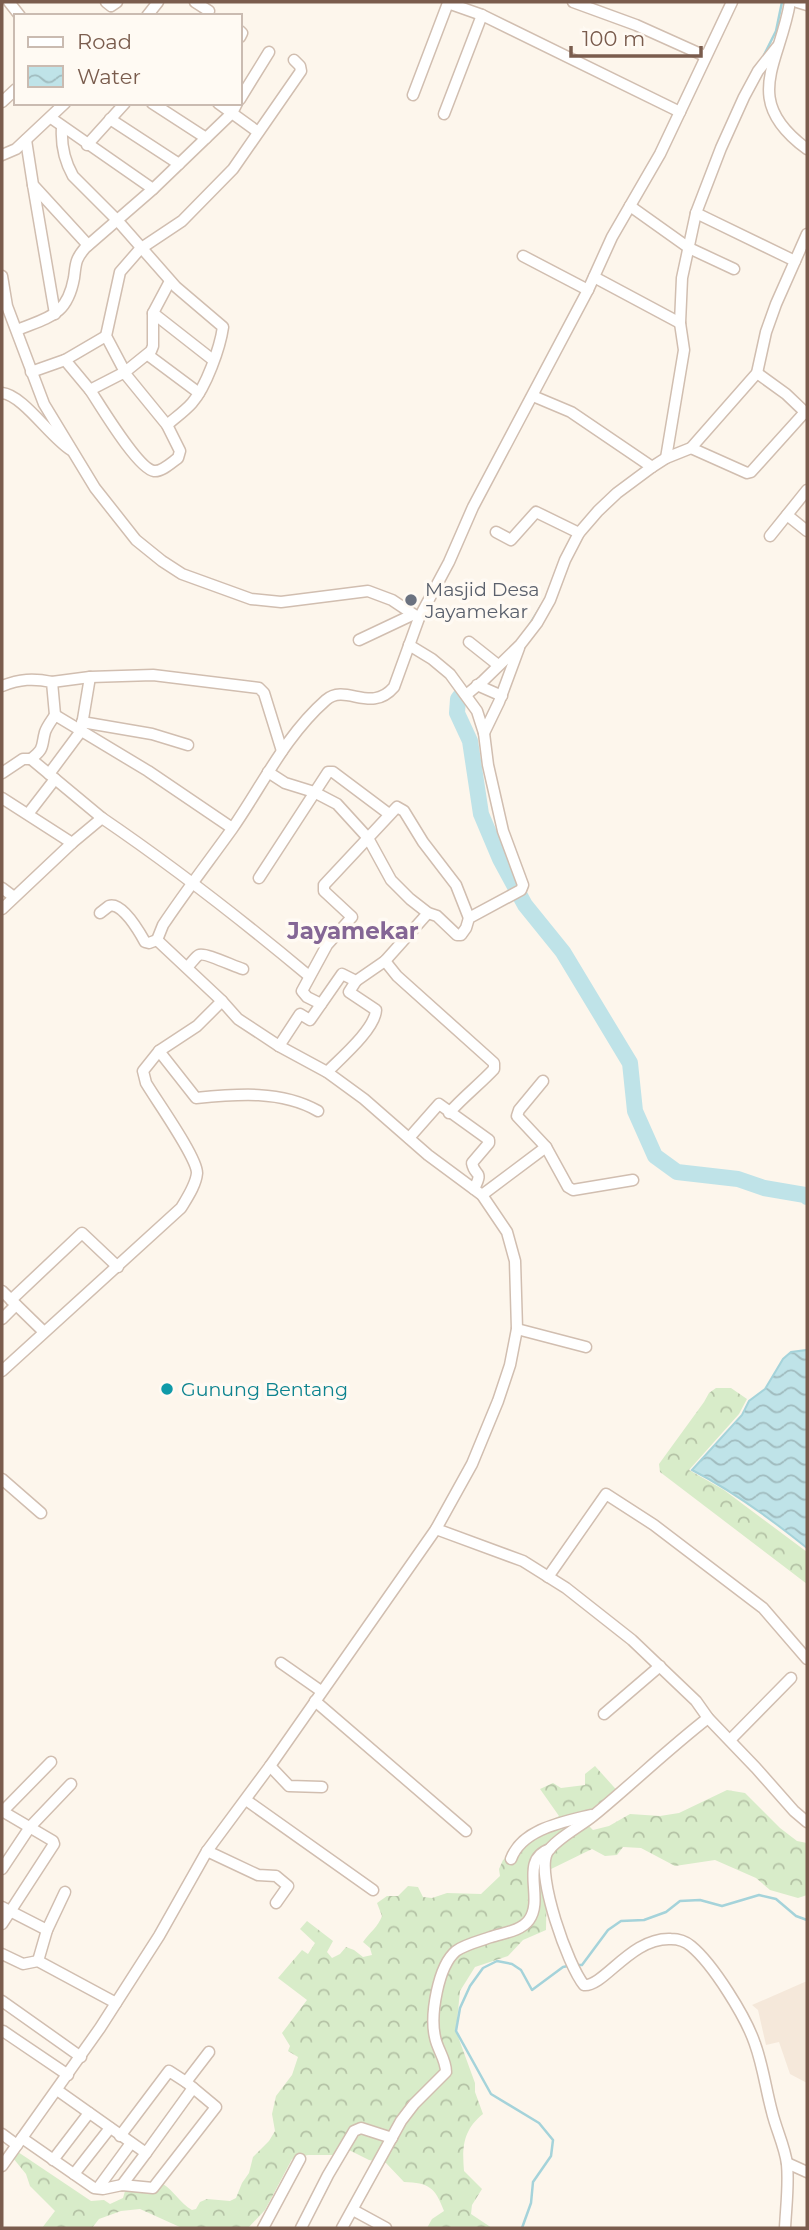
<svg xmlns="http://www.w3.org/2000/svg" width="809" height="2230" font-family="Montserrat,sans-serif">
<defs>
<pattern id="forest-crowns" width="20" height="18" patternUnits="userSpaceOnUse" patternTransform="scale(1.75)"><rect width="20" height="18" fill="#d8ecc9"/><path d="M2 6a3 3 0 1 1 6 0M12 15a3 3 0 1 1 6 0" fill="none" stroke="#b4c2a5"/></pattern>
<pattern id="water-waves" width="16" height="10" patternUnits="userSpaceOnUse" patternTransform="scale(1.75)"><rect width="16" height="10" fill="#bfe3e8"/><path d="M0 5q4-4 8 0t8 0" fill="none" stroke="#a0bbbe"/></pattern>
</defs>
<rect width="100%" height="100%" fill="#fdf6ec"/>
<!-- residential -->
<path fill="#f5e8da" d="M807 1981V2083L790 2074 779 2042 766 2045 758 2010 752 2005Z"/>
<!-- forest -->
<g fill="url(#forest-crowns)">
<path d="M716 1388H731L747 1399 739 1414 689 1470 724 1490 807 1552V1584L660 1472 659 1464 704 1402 709 1393Z"/>
<path d="M595 1766 622 1796 588 1825 593 1830 609 1826 630 1814 660 1816 679 1813 727 1790 745 1793 780 1828 797 1841 807 1843V1895L798 1898 770 1890 756 1878 715 1860 675 1866 641 1848 623 1847 617 1855 605 1856 592 1849 547 1871 546 1930 523 1940 508 1956 475 1967 460 1991 456 2031 475 2083V2092L483 2114C463 2130 462 2147 464 2171L482 2189 472 2205 471 2214 492 2228H427L432 2219 444 2211C435 2187 429 2183 404 2182L386 2163 369 2160 345 2148 338 2155H308L292 2159 265 2210 248 2228H182L140 2209 121 2211 99 2219 92 2228H42L55 2211 30 2186 26 2174 13 2158 18 2152 91 2201 104 2200 110 2204 123 2198 125 2191 163 2184C174 2191 180 2203 192 2210L196 2209 200 2202 207 2199 230 2201 236 2198 242 2183 249 2173 253 2157 269 2141 275 2131 272 2114 276 2096 292 2075 298 2057 288 2051 290 2046 282 2033 307 2000 278 1978 302 1950 308 1954 315 1943 300 1929 307 1921 333 1941 327 1952 332 1958 340 1954 346 1947 354 1950 363 1957 372 1955 370 1948 363 1942C370 1932 378 1927 382 1916L377 1903 387 1896H398L408 1886 418 1887 423 1897 432 1898 447 1893 481 1894 500 1876 499 1869 503 1860 516 1850 525 1834 559 1816 540 1789 553 1783 561 1788 585 1785V1774Z"/>
</g>
<!-- water -->
<path fill="url(#water-waves)" stroke="#a5d3da" stroke-width="2" d="M807 1350V1548C771 1519 733 1491 692 1470L742 1415 749 1401 765 1389 783 1359 791 1352Z"/>
<g fill="none" stroke-linecap="round" stroke-linejoin="round">
<!-- stream -->
<g stroke="#a5d3da" stroke-width="2.5">
<path d="M764 55 776 31 782 2"/>
<path d="M530 624 541 606"/>
<path d="M578 1965H582L608 1930 621 1921 644 1920 666 1912 680 1901 700 1900 722 1906 759 1895 776 1899 796 1916 807 1920"/>
<path d="M522 2228 531 2203 533 2182 551 2156 553 2140 539 2123 491 2094 456 2031 460 2008 470 1986 483 1968 497 1961 512 1964 521 1970 532 1990 563 1967 568 1966"/>
</g>
<!-- river -->
<path stroke="#bfe3e8" stroke-width="16" d="M461 695 458 699 457 713 470 741 481 814 500 859 525 905 563 952 630 1063 635 1111 655 1156 677 1172 738 1179 764 1188 805 1195 807 1197"/>
<defs>
<g id="minor">
<path d="M9 2 20 16"/>
<path d="M106 2 111 6 117 2"/>
<path d="M195 2 209 11"/>
<path d="M573 2 636 25 705 56"/>
<path d="M790 2C780 64 740 100 807 149"/>
<path d="M797 2 807 5"/>
<path d="M147 16 158 2"/>
<path d="M240 31 242 33 240 37"/>
<path d="M413 95 448 3 482 15 680 112"/>
<path d="M240 99 269 52"/>
<path d="M2 102 16 89"/>
<path d="M152 103 206 138"/>
<path d="M218 103 258 132"/>
<path d="M444 114 482 15"/>
<path d="M51 118 153 189"/>
<path d="M110 119 179 164"/>
<path d="M62 128C61 144 65 162 73 176L117 220 176 287 223 327C220 348 206 387 192 403 185 411 175 418 167 425"/>
<path d="M26 140 33 185 88 245"/>
<path d="M87 145 125 103"/>
<path d="M2 155 16 149 65 103"/>
<path d="M33 185 55 314"/>
<path d="M630 206 689 248 734 269"/>
<path d="M696 213 795 261"/>
<path d="M523 256 588 290"/>
<path d="M2 276 7 306 44 404 95 488 136 540 162 561 182 574 251 599 281 602 368 591 392 600 419 618"/>
<path d="M594 277 680 323"/>
<path d="M170 281 153 313V346L151 351 125 372 90 390C100 405 138 469 154 471 162 472 172 462 178 458L180 451 167 425 127 376 125 372 106 336 120 272 140 249 182 221 233 169 301 71 300 66 294 60"/>
<path d="M153 313 213 360"/>
<path d="M17 330C49 317 67 316 74 278 76 263 75 260 85 248L153 189 232 113 237 103"/>
<path d="M148 355 199 393"/>
<path d="M31 372 65 360"/>
<path d="M757 373 786 394 807 414"/>
<path d="M90 390 65 360 106 336"/>
<path d="M2 393C23 395 50 437 71 450"/>
<path d="M533 396 571 412 652 467"/>
<path d="M691 448 747 473 751 472 805 412"/>
<path d="M666 458 684 350 680 323 682 278 696 213 721 148 744 97 758 71 777 47"/>
<path d="M787 515 807 531"/>
<path d="M496 532 511 540 536 512 579 533"/>
<path d="M770 536 807 490"/>
<path d="M359 640 412 615"/>
<path d="M469 642 498 665"/>
<path d="M52 682 90 677 153 675 259 688 264 693 282 751"/>
<path d="M477 685 502 696"/>
<path d="M2 686C20 679 33 678 52 682L55 715"/>
<path d="M466 695 483 681 520 645 537 623 550 600 565 560 579 533 598 511 617 493 652 467 666 458 691 448 757 373 766 332 776 304 807 234"/>
<path d="M82 722 152 734 188 745"/>
<path d="M484 733 499 702 519 648"/>
<path d="M268 772 285 783 314 792 337 804 368 838 391 880 410 899 428 913 437 916 457 935H461L466 928 469 918 521 890 523 885 503 831 488 765 484 733 477 711 450 674 432 659 409 645"/>
<path d="M2 773 23 759H31"/>
<path d="M49 774 81 731 90 677"/>
<path d="M2 798 72 843"/>
<path d="M28 814 55 779"/>
<path d="M102 818 31 759C45 748 41 747 45 732 47 726 52 720 55 715L148 771 232 828"/>
<path d="M259 878 328 772H333L389 814"/>
<path d="M2 888 14 897"/>
<path d="M2 909 72 843 102 818C174 867 242 920 309 976"/>
<path d="M100 913C100 913 109 906 109 906 122 901 140 933 145 942L149 943 157 940"/>
<path d="M157 940 163 925C185 892 209 861 232 829 262 786 285 736 326 700 346 683 371 714 394 687L419 618 449 562 473 507 588 290 612 237 660 154 732 2"/>
<path d="M385 961 397 976 494 1063V1069C480 1084 463 1097 449 1113"/>
<path d="M187 967C191 964 195 957 199 955 205 952 235 967 243 969"/>
<path d="M321 1004 307 997 302 991 327 945 352 917 324 891V885L397 807 404 811 423 842 456 885 469 918"/>
<path d="M279 1046 300 1014 310 1020 342 974 356 981 385 961 428 913"/>
<path d="M159 1051 196 1098C237 1094 281 1090 318 1111"/>
<path d="M327 1072C341 1058 375 1029 376 1010L349 992 356 981"/>
<path d="M543 1081 519 1110 517 1116 546 1147"/>
<path d="M409 1138 439 1104 489 1140V1143L472 1163C475 1178 484 1169 474 1189"/>
<path d="M482 1195 546 1147 568 1187 573 1190 633 1180"/>
<path d="M2 1291 44 1332"/>
<path d="M11 1300 82 1233 118 1267"/>
<path d="M2 1319 16 1305"/>
<path d="M517 1329 586 1347"/>
<path d="M2 1371 181 1208C187 1198 196 1185 197 1173 197 1157 156 1100 146 1083L143 1071 159 1051 197 1026 222 1001"/>
<path d="M2 1479 41 1513"/>
<path d="M436 1529 523 1561 566 1588 632 1640 696 1701 708 1718 756 1768 794 1811 807 1822"/>
<path d="M548 1577 606 1494 654 1525 763 1608 807 1659"/>
<path d="M281 1663 321 1691"/>
<path d="M315 1701 466 1831"/>
<path d="M604 1714 660 1666"/>
<path d="M708 1718C668 1749 632 1784 593 1816 581 1826 554 1840 547 1853 536 1875 568 1966 584 1985 604 1987 631 1937 671 1939 679 1939 685 1941 691 1946 713 1964 746 2017 755 2044 763 2066 766 2090 772 2112 776 2129 785 2147 787 2164 789 2185 786 2207 785 2228"/>
<path d="M730 1740 791 1678"/>
<path d="M270 1766 289 1786 322 1787"/>
<path d="M246 1800 373 1890"/>
<path d="M2 1812 51 1762"/>
<path d="M207 1851 258 1875 276 1876 288 1886 276 1903"/>
<path d="M511 1859C522 1829 563 1822 591 1815"/>
<path d="M2 1869 30 1827 71 1784"/>
<path d="M2 1907 47 1930"/>
<path d="M2 1924 54 1844 53 1841 2 1811"/>
<path d="M2 1954 23 1964 38 1961 116 2003"/>
<path d="M38 1961 47 1930 65 1892"/>
<path d="M2 2001 81 2057"/>
<path d="M3 2031 68 2075"/>
<path d="M186 2082 209 2052"/>
<path d="M57 2090 146 2153 193 2088"/>
<path d="M2 2134 17 2145"/>
<path d="M22 2138 94 2188 103 2189 122 2185 153 2188 216 2107 186 2082 169 2071 120 2136"/>
<path d="M53 2160 89 2113"/>
<path d="M787 2163 807 2172"/>
<path d="M2 2166 100 2028 159 1936 207 1851 270 1766 436 1529 472 1464 498 1401 510 1365 517 1329 515 1261 507 1232 482 1195 428 1155 364 1099 327 1072 279 1046 238 1019 222 1001 157 940"/>
<path d="M74 2174 110 2128"/>
<path d="M122 2185 146 2153"/>
<path d="M98 2188 131 2143"/>
<path d="M353 2210 386 2228"/>
<path d="M263 2228 300 2159"/>
<path d="M301 2228 328 2175 354 2131 361 2128 392 2138"/>
<path d="M342 2228 401 2121 414 2104 446 2072C446 2059 437 2049 435 2037 430 2015 438 1966 456 1951 466 1944 480 1941 491 1937 503 1933 521 1931 529 1920 545 1898 518 1860 550 1849"/>
</g>
</defs>
<!-- minor casing -->
<use href="#minor" stroke="#d1beb0" stroke-width="13"/>
<!-- minor -->
<use href="#minor" stroke="#fff" stroke-width="10"/>
</g>
<!-- markers -->
<circle fill="#6b7280" stroke="#fffaf3" stroke-width="2.5" cx="411" cy="600" r="7"/>
<circle fill="#0f9aa8" stroke="#fffaf3" stroke-width="2.5" cx="167" cy="1389" r="7"/>
<g text-anchor="middle" dominant-baseline="central" stroke-width="7" stroke-linejoin="round" paint-order="stroke">
<!-- worship labels -->
<g font-size="19" fill="#5b616d" stroke="#fffaf3" text-anchor="start">
<text x="425" y="589">Masjid Desa<tspan x="425" dy="22">Jayamekar</tspan></text>
</g>
<!-- culture labels -->
<g font-size="19" fill="#0d838f" stroke="#fffaf3" text-anchor="start">
<text x="181" y="1389">Gunung Bentang</text>
</g>
<!-- quarter labels -->
<g font-size="23" font-weight="bold" fill="#846695" stroke="#fffaf3">
<text x="353" y="931">Jayamekar</text>
</g>
</g>
<!-- border -->
<rect width="809" height="2230" fill="none" stroke="#7a5c4d" stroke-width="7"/>
<!-- legend -->
<rect x="14" y="14" width="228" height="91" fill="#fffaf3" stroke="#cabbb1" stroke-width="2"/>
<rect x="28" y="37" width="35" height="10" fill="#ffffff" stroke="#cabbb1" stroke-width="2"/>
<text x="77" y="49" font-size="21" fill="#7a5c4d">Road</text>
<rect x="28" y="66" width="35" height="21" fill="url(#water-waves)" stroke="#cabbb1" stroke-width="2"/>
<text x="77" y="84" font-size="21" fill="#7a5c4d">Water</text>
<!-- scale -->
<path d="M571 46v10h130v-10" fill="none" stroke="#7a5c4d" stroke-width="3.5"/>
<text x="582" y="46" font-size="21" fill="#7a5c4d" stroke="#fffaf3" stroke-width="5" paint-order="stroke">100 m</text>
</svg>
